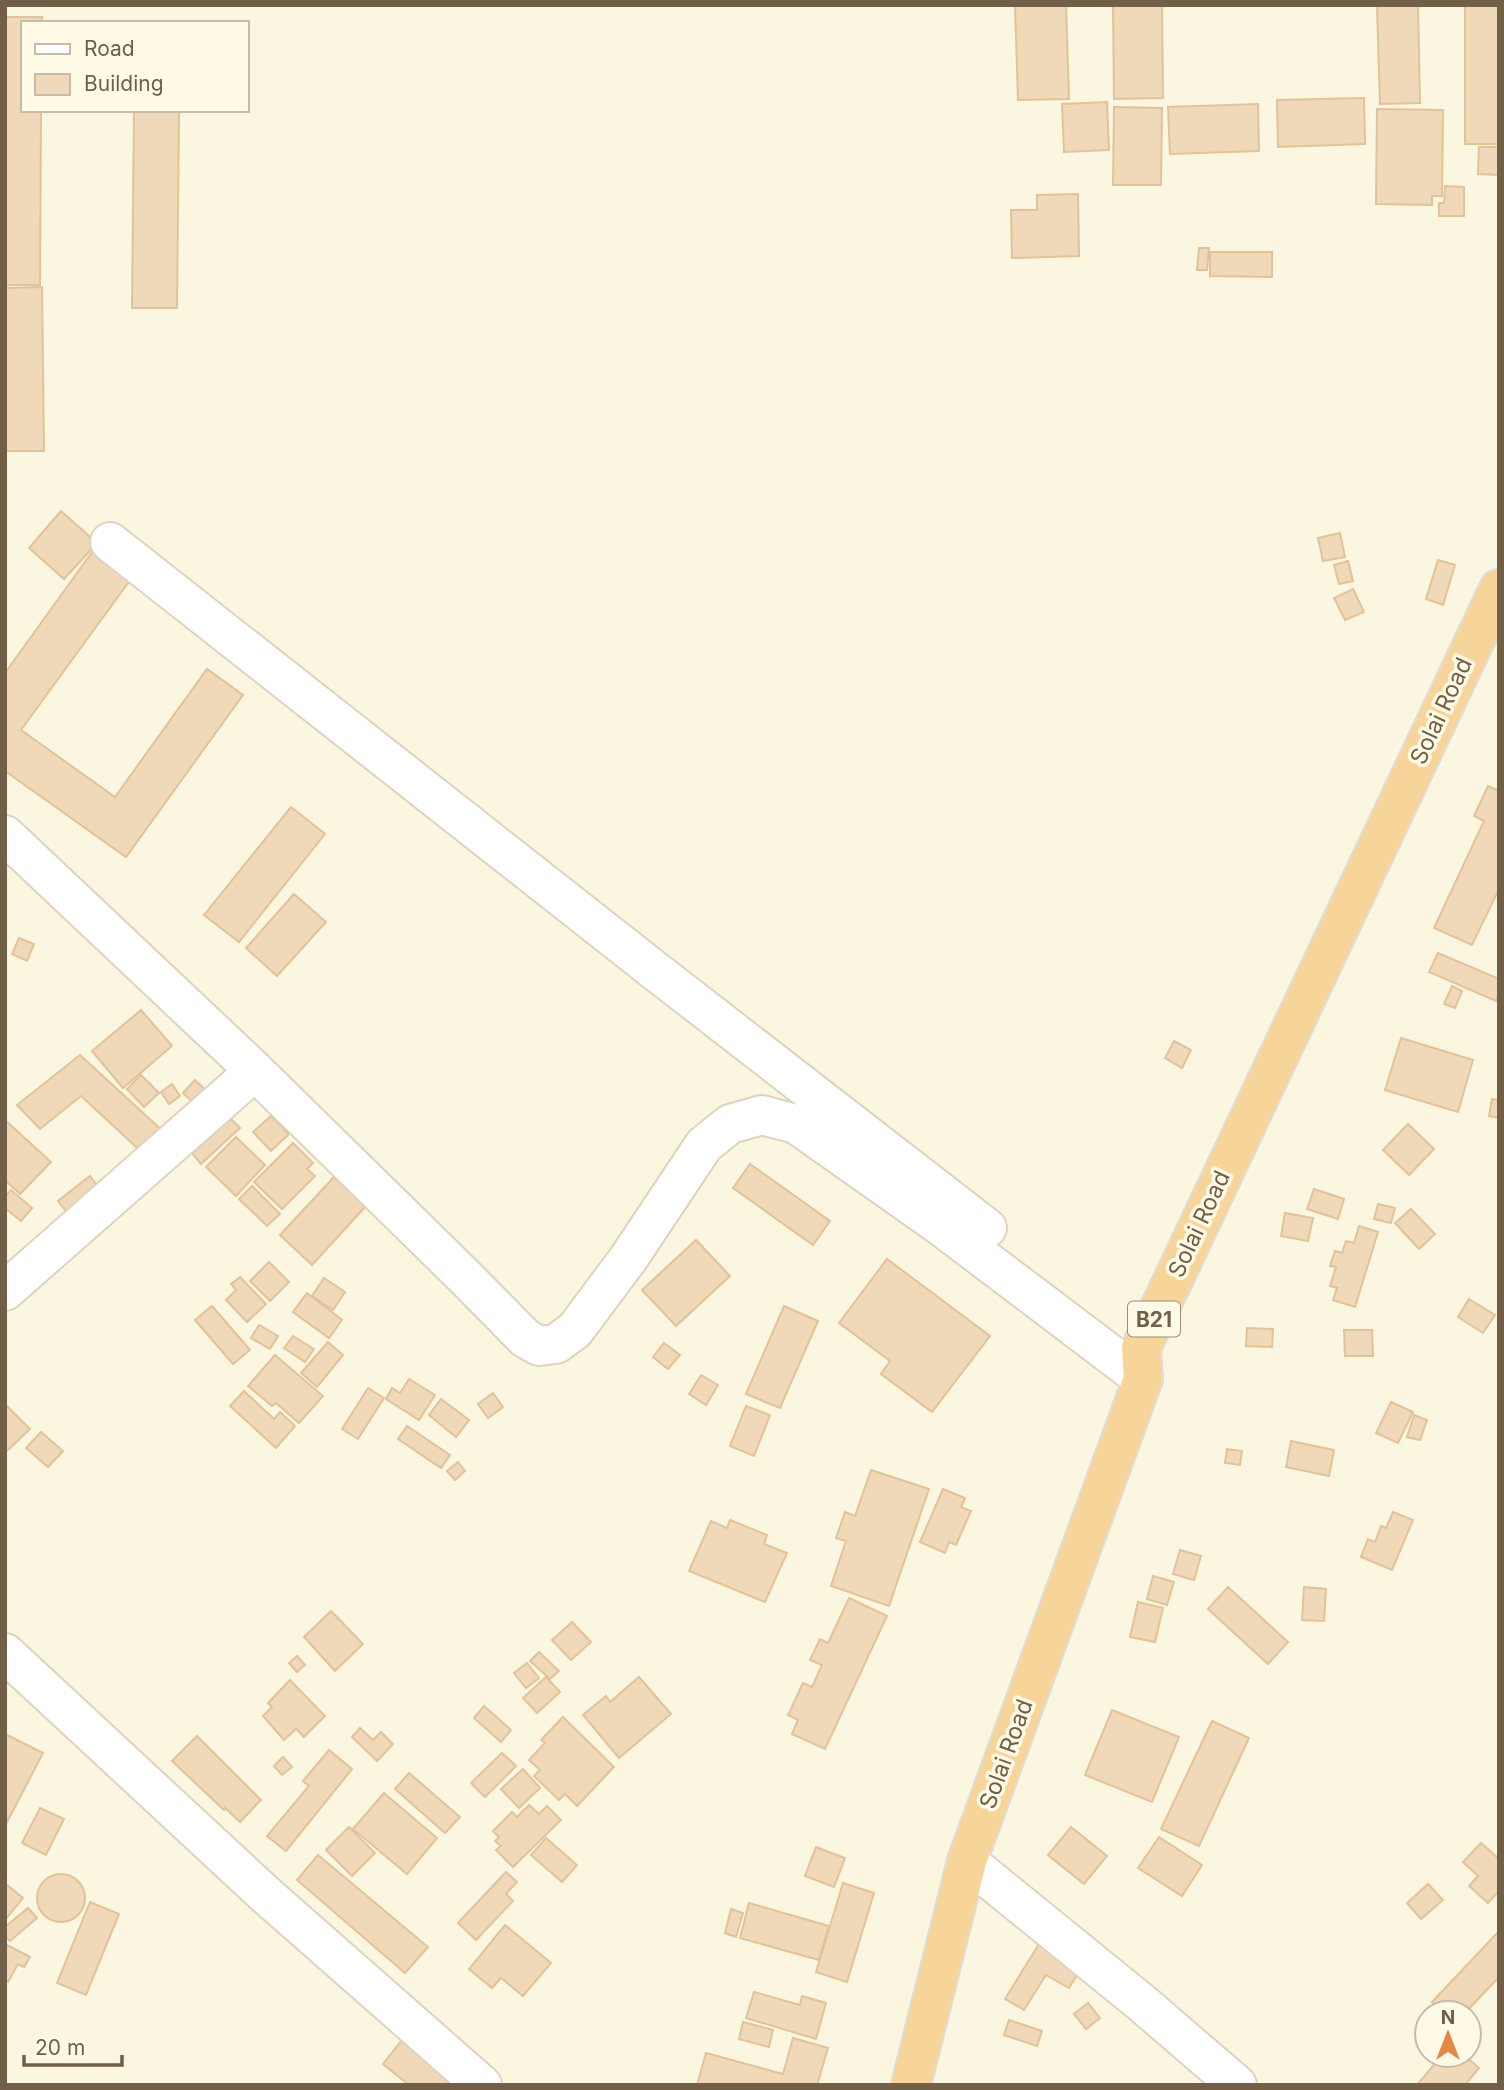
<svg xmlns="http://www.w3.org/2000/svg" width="1504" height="2090" font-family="Inter,sans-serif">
<rect width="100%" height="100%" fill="#fbf6e0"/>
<!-- building -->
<g fill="#f0d9b9" stroke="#e2c399" stroke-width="2">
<path d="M1015 5H1066L1069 99 1018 100Z"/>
<path d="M1113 5H1162L1163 98 1114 99Z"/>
<path d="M1377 5H1418L1420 103 1380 104Z"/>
<rect x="1465" y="5" width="34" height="139"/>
<path d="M5 17H42V23H23V110H41L40 285H5Z"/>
<path d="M1364 98 1365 144 1278 147 1277 100Z"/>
<path d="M1107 102 1109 150 1064 152 1062 104Z"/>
<path d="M1258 104 1259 151 1170 154 1168 107Z"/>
<path d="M1114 107 1162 108 1161 185H1113Z"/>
<path d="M1377 109 1443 110 1442 196H1432V205L1376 204Z"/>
<path d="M134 110H179L177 308H132Z"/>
<path d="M1479 147H1499V175L1478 174Z"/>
<path d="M1445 186 1464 187V216H1439V203H1444Z"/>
<path d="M1078 194 1079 256 1012 258 1011 210H1037V195Z"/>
<path d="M1199 248H1209L1207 270H1197Z"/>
<path d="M1210 252H1272V277L1210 276Z"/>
<path d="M42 287 44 451H5V288Z"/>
<path d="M61 511 97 543 64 579 29 548Z"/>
<path d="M1340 533 1345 557 1323 561 1318 538Z"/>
<path d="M98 544 136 572 21 730 115 797 207 669 243 695 126 857 5 771V673Z"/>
<path d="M1438 560 1455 565 1443 605 1426 599Z"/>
<path d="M1348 561 1353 581 1339 584 1334 565Z"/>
<path d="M1353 589 1364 612 1345 620 1334 598Z"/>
<path d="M1488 786 1499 791V889L1472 945 1434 928 1484 821 1474 816Z"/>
<path d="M291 807 325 834 239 942 204 915Z"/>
<path d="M294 894 326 922 277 976 246 948Z"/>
<path d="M19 938 34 944 27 961 12 954Z"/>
<path d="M1438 953 1499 979V994L1496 1001 1429 972Z"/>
<path d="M1452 986 1462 991 1455 1008 1444 1004Z"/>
<path d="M141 1010 172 1046 123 1088 92 1051Z"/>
<path d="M1401 1038 1473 1060 1458 1112 1385 1090Z"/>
<path d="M1174 1041 1191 1050 1182 1068 1165 1058Z"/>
<path d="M80 1055 166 1134 146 1156 81 1096 40 1129 17 1105Z"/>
<path d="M141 1075 159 1093 144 1107 127 1089Z"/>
<path d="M195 1080 213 1097 201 1110 183 1093Z"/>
<path d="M172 1084 180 1096 169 1104 161 1092Z"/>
<path d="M1492 1099 1499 1100V1118L1489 1116Z"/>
<path d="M271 1116 289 1134 271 1151 253 1132Z"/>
<path d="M230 1118 240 1128 201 1164 192 1153Z"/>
<path d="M5 1120 51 1162 20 1194 5 1180Z"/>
<path d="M1408 1124 1434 1149 1409 1175 1383 1150Z"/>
<path d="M236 1137 265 1165 236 1196 206 1167Z"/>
<path d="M293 1143 313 1163 307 1169 315 1176 282 1209 254 1182Z"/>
<path d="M750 1164 830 1221 813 1245 733 1188Z"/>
<path d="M90 1176 102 1192 70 1216 58 1201Z"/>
<path d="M334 1177 366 1206 312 1265 280 1235Z"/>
<path d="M252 1186 280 1214 267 1226 239 1199Z"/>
<path d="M1314 1189 1344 1199 1338 1219 1307 1209Z"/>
<path d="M11 1190 32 1208 21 1221 5 1208V1197Z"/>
<path d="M1378 1204 1395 1208 1391 1223 1374 1219Z"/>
<path d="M1411 1209 1435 1234 1419 1249 1395 1223Z"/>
<path d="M1285 1213 1313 1218 1308 1241 1281 1236Z"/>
<path d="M1359 1226 1378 1232 1355 1307 1333 1300 1337 1288 1330 1286 1336 1267 1330 1266 1335 1251 1342 1253 1346 1241 1354 1243Z"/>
<path d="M696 1240 730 1276 676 1326 642 1290Z"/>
<path d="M887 1259 990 1336 932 1412 881 1374 890 1361 839 1323Z"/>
<path d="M269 1262 289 1282 270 1301 250 1281Z"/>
<path d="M240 1277 266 1304 247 1322 226 1300 236 1290 231 1284Z"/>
<path d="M324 1278 345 1292 333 1310 312 1296Z"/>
<path d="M307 1293 342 1320 329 1338 293 1312Z"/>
<path d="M1469 1299 1495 1315 1483 1333 1458 1317Z"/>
<path d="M212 1306 250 1350 233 1364 195 1320Z"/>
<path d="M784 1306 818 1321 780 1408 746 1394Z"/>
<path d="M259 1325 278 1336 270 1349 251 1338Z"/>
<path d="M1247 1328 1273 1329 1272 1347 1246 1346Z"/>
<path d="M1344 1330H1372L1373 1356H1345Z"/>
<path d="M293 1336 314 1349 305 1362 284 1348Z"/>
<path d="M328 1342 343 1355 317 1387 301 1373Z"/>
<path d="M664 1343 680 1355 668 1369 653 1357Z"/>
<path d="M275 1355 323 1396 299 1423 276 1403 272 1406 248 1386Z"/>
<path d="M701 1375 718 1385 706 1405 689 1394Z"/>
<path d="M409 1379 435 1395 419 1420 386 1399 392 1388 400 1393Z"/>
<path d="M368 1388 384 1398 358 1439 342 1429Z"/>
<path d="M244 1391 274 1419 280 1412 295 1426 276 1448 230 1406Z"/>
<path d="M493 1393 503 1407 488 1418 478 1404Z"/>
<path d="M441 1399 469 1420 456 1437 429 1415Z"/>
<path d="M1391 1402 1413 1412 1398 1443 1376 1433Z"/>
<path d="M5 1404 30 1429 5 1453Z"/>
<path d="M746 1406 770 1415 754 1456 730 1446Z"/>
<path d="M1414 1415 1427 1420 1420 1440 1407 1437Z"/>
<path d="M407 1426 450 1455 441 1468 398 1439Z"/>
<path d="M41 1432 63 1451 48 1467 26 1448Z"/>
<path d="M1291 1441 1334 1450 1329 1476 1286 1467Z"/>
<path d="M1227 1449 1242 1451 1240 1465 1225 1463Z"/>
<path d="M458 1462 465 1471 455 1480 447 1471Z"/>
<path d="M871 1470 929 1489 889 1606 831 1586 846 1541 836 1538 845 1512 855 1516Z"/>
<path d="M943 1489 965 1498 961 1507 971 1511 956 1545 949 1542 945 1553 920 1542Z"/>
<path d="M1393 1512 1413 1520 1392 1570 1361 1557 1368 1539 1375 1542 1381 1526 1386 1528Z"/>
<path d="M730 1520 767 1535 764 1544 787 1553 765 1602 689 1571 711 1521 727 1528Z"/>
<path d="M1180 1550 1201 1556 1194 1580 1173 1574Z"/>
<path d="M1153 1576 1174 1582 1167 1605 1147 1599Z"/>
<path d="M1228 1587 1288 1642 1268 1664 1208 1609Z"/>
<path d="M1304 1587 1326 1589 1324 1621 1302 1620Z"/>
<path d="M849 1598 887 1616 825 1749 792 1734 798 1720 788 1715 803 1683 812 1687 822 1665 810 1660 820 1639 828 1643Z"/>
<path d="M1138 1602 1163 1608 1155 1642 1130 1637Z"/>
<path d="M331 1611 363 1644 335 1671 304 1637Z"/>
<path d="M572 1622 591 1642 571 1660 552 1640Z"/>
<path d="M539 1652 559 1671 550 1679 530 1661Z"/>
<path d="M297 1656 305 1665 297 1672 289 1663Z"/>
<path d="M527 1663 539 1678 526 1688 514 1673Z"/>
<path d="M546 1677 560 1692 537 1713 523 1698Z"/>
<path d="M639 1677 671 1714 619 1758 583 1715 606 1696 610 1702Z"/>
<path d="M290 1680 325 1716 304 1737 296 1729 284 1740 263 1716 272 1707 268 1703Z"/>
<path d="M484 1706 511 1730 501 1742 474 1718Z"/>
<path d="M1112 1710 1179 1737 1152 1802 1085 1775Z"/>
<path d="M563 1717 614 1767 577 1806 565 1794 559 1800 534 1776 540 1770 529 1760 545 1743 541 1740Z"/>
<path d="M1212 1721 1249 1738 1199 1846 1161 1829Z"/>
<path d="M360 1728 373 1740 381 1732 393 1744 377 1761 352 1737Z"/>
<path d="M5 1734 43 1753 5 1826Z"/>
<path d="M197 1736 261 1800 240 1822 225 1808 224 1810 172 1761Z"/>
<path d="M329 1750 352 1769 286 1851 267 1836 309 1786 303 1781Z"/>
<path d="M502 1753 516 1766 485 1797 471 1783Z"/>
<path d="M283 1757 292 1767 282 1775 274 1766Z"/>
<path d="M523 1769 540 1788 519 1808 501 1789Z"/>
<path d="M409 1773 460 1817 445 1833 395 1789Z"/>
<path d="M384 1793 437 1838 407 1874 353 1829Z"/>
<path d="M529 1805 539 1814 547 1806 561 1820 513 1867 496 1850 501 1846 495 1841 499 1837 493 1831 512 1812 517 1817Z"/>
<path d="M40 1808 64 1819 46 1855 22 1843Z"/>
<path d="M349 1827 375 1853 352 1876 326 1850Z"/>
<path d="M1071 1827 1107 1856 1084 1884 1048 1855Z"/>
<path d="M1159 1837 1202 1865 1182 1896 1138 1868Z"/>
<path d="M546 1838 577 1865 562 1882 531 1855Z"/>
<path d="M1481 1843 1499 1859V1891L1488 1903 1469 1886 1478 1876 1463 1862Z"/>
<path d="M816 1847 845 1858 834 1887 805 1876Z"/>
<path d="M318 1855 428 1947 405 1973 297 1880Z"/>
<path d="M506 1872 517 1882 506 1894 513 1901 476 1940 458 1923Z"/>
<circle cx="61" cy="1898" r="24"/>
<path d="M843 1883 874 1893 847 1982 816 1972Z"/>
<path d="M1428 1884 1443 1900 1421 1919 1407 1903Z"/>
<path d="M7 1885 23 1898 5 1920V1887Z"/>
<path d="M90 1902 119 1914 86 1995 57 1983Z"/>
<path d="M749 1903 829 1926 819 1960 740 1938Z"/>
<path d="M28 1908 37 1918 10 1941 5 1936V1927Z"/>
<path d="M731 1909 743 1913 736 1937 725 1933Z"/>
<path d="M505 1925 551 1963 523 1996 501 1978 492 1988 469 1969Z"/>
<path d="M1499 1931V1977L1465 2013H1445L1432 2002Z"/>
<path d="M5 1944 30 1957 24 1967 18 1964 8 1982 5 1981Z"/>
<path d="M1039 1944 1081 1969 1069 1988 1046 1975 1024 2010 1005 1999Z"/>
<path d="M754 1992 800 2005 802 1996 826 2003 816 2039 746 2018Z"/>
<path d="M1088 2003 1100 2018 1086 2029 1074 2014Z"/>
<path d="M1009 2020 1042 2031 1037 2046 1004 2035Z"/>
<path d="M743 2022 773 2030 769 2047 739 2039Z"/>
<path d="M793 2038 828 2048 817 2085H697L706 2053 783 2074Z"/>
<path d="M402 2040 459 2085H409L383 2064Z"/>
<path d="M1442 2055H1464L1479 2068 1465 2085H1417Z"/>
</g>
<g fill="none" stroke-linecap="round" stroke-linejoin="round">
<defs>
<g id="minor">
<path d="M110 542 654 970 987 1228"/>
<path d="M5 835 255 1071 466 1278 525 1338 539 1346 556 1344 575 1330 628 1259 704 1145 730 1124 762 1115 796 1124 938 1224 1143 1379"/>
<path d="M5 1291 255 1071"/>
<path d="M5 1653 266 1895 482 2085"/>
<path d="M967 1861 1143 2004 1237 2085"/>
</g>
<path id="trunk" d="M911 2085 967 1861 1143 1379 1141 1348 1499 589"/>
</defs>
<!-- minor casing -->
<use href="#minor" stroke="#dfd3bd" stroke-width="42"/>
<!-- trunk casing -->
<use href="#trunk" stroke="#e0dcd7" stroke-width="42"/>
<!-- minor -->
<use href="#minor" stroke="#fff" stroke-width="38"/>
<!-- trunk -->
<use href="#trunk" stroke="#f7d598" stroke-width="38"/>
</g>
<g text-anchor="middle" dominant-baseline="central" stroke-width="7" stroke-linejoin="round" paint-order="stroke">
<!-- shield labels -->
<rect fill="#fffae6" stroke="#9c8e77" stroke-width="2" x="1128" y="1301.5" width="52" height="35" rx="5"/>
<g font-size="21" font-weight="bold" fill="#715f48">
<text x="1154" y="1319">B21</text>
</g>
<!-- street labels -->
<g font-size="23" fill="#715f48" stroke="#fffae6">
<text transform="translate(1441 711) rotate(-65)">Solai Road</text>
<text transform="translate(1199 1224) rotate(-65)">Solai Road</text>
<text transform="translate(1006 1754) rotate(-70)">Solai Road</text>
</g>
</g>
<!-- border -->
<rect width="1504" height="2090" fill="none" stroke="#715f48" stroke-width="14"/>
<!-- legend -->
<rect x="21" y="21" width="228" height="91" fill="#fffae6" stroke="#c6bca7" stroke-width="2"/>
<rect x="35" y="44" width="35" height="10" fill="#ffffff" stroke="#c6bca7" stroke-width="2"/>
<text x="84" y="56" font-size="21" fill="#715f48">Road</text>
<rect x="35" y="74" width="35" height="21" fill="#f0d9b9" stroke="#c6bca7" stroke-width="2"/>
<text x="84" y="91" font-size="21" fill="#715f48">Building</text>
<!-- north arrow -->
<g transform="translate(1448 2034)"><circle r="33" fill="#fffae6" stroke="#c6bca7" stroke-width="2"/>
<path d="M0-5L12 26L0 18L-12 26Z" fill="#e48747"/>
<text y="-10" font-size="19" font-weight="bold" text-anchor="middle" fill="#715f48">N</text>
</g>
<!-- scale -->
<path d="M24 2055v10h98v-10" fill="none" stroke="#715f48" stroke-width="3.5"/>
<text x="35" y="2055" font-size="21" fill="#715f48" stroke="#fffae6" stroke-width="5" paint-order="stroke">20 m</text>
</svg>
